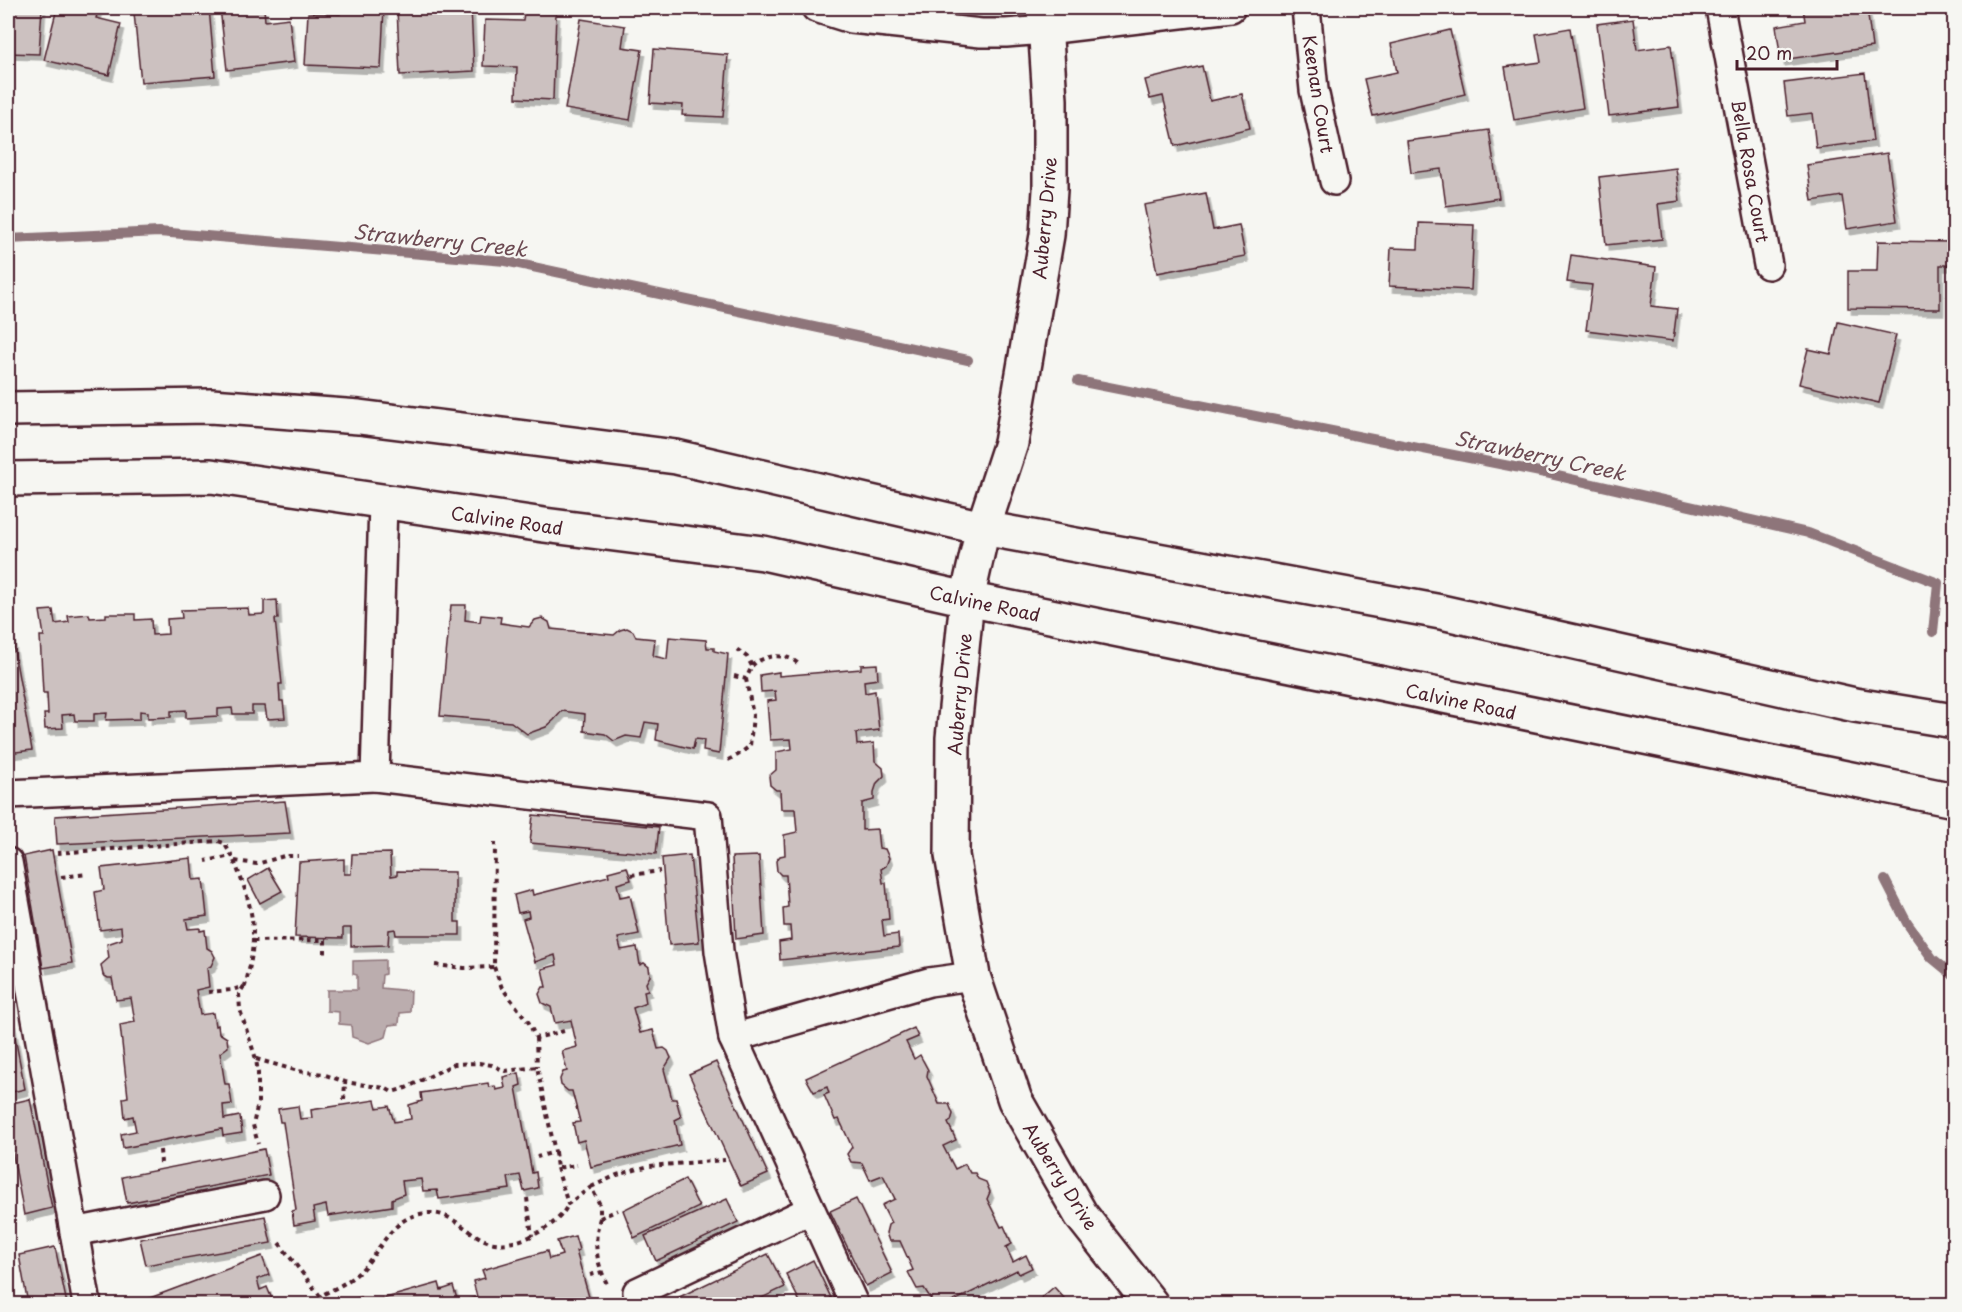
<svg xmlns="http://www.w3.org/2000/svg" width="1962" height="1312" font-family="'Playpen Sans',sans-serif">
<defs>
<filter id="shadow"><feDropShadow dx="3.5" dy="6" stdDeviation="0" flood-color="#0004"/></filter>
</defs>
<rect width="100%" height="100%" fill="#f6f6f2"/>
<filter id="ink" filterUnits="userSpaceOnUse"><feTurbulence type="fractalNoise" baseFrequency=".0167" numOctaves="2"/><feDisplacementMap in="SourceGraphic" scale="12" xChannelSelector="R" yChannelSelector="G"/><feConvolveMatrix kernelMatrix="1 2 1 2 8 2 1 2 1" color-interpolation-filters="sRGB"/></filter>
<g filter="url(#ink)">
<!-- water -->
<path fill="#bbadae" stroke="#8e747a" stroke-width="1.5" d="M385 960V974L382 975 381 988 411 991 410 1012 400 1013 399 1024 389 1025 386 1037 369 1043 352 1037 351 1025 339 1024V1012L327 1011V990H357V975L353 974V961Z"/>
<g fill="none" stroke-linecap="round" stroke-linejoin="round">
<!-- stream -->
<g stroke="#8e747a" stroke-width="10">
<path d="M8 239 159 232 505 261 968 360"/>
<path d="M1078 381 1545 473 1808 533 1938 583 1933 632"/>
<path d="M1885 880 1907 923 1932 958 1954 976"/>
</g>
</g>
<!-- building -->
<g fill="#ccc1c0" stroke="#4a1f2b" stroke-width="1.5" filter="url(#shadow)">
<path d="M8 8H42L39 54 8 53Z"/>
<path d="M57 8H99L96 18 121 24 109 75 44 60Z"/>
<path d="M194 8H209L215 76 141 82 134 13Z"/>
<path d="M220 8H264L265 21 289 18 294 62 227 70Z"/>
<path d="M340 8H384L381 68 305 65 308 13 340 14Z"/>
<path d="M397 8H471L474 71 400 75Z"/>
<path d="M1803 8H1867L1872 47 1781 60 1776 26 1805 21Z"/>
<path d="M524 12 556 13 553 100 516 98 517 67 483 66 485 20 523 21Z"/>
<path d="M581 19 625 26 622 47 642 50 630 120 565 109Z"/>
<path d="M1633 19 1637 50 1671 45 1679 107 1609 116 1597 24Z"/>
<path d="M1570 28 1583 108 1514 120 1505 67 1541 62 1536 34Z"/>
<path d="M1450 30 1465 94 1373 116 1364 79 1397 72 1391 44Z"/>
<path d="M654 49 728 55 723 117 682 115 683 105 650 103Z"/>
<path d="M1202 66 1210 101 1242 94 1250 128 1175 146 1163 96 1150 99 1145 80Z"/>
<path d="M1865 73 1873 141 1816 148 1812 113 1788 116 1784 83Z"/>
<path d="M1489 130 1499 198 1446 206 1441 169 1411 173 1407 141Z"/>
<path d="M1887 153 1897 221 1847 229 1842 196 1812 201 1807 165Z"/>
<path d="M1676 168 1680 201 1658 204 1662 239 1606 245 1599 177Z"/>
<path d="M1206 193 1213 230 1239 225 1245 256 1157 273 1144 205Z"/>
<path d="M1419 223 1474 225 1471 290 1389 286 1391 248 1418 249Z"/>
<path d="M1878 241 1954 242V265H1940V309L1848 308V271H1877Z"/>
<path d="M1571 255 1656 267 1651 306 1677 309 1673 341 1586 330 1592 285 1567 282Z"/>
<path d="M1838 322 1896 335 1879 403 1799 384 1808 349 1831 354Z"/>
<path d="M277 600 278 619H275L282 684H279L280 701H283L285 718 267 719 265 706H252V714H233L232 708 218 709V716L186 718V710L171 711V717L148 718V712L140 711V719L106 720 107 713 94 714V721H75L74 714 62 715 63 728 45 729 44 714H48L47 693H43L40 636H44L40 611 53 610 55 624 69 622 68 616 89 614 90 618 106 617V614H135V620L151 619 152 635 168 634 167 619 182 618 181 610 248 608 249 615 264 614V601Z"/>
<path d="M451 605H466L465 620 480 622 481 615 501 617 500 623 529 627 535 620 542 618 549 622 551 629 614 635 620 630 627 628 633 631 636 637 655 639 653 656 667 659 669 637 706 640 707 648H714V651L728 654 719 754 703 751 704 740 695 739 693 749 656 740 658 724 645 722 641 738 626 736 614 741 605 734 584 731 585 714 562 711 554 720 546 727 527 734 511 722 440 716Z"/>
<path d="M8 617 32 750 8 753Z"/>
<path d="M877 664 878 679 864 681 865 693 875 691 879 730 856 733 857 745 874 743 875 761 883 768 884 776 877 783 874 792V800L862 803V830L877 829 879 848 885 849 889 858 886 866 881 869 883 883H886L889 919 882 920 884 936 898 934 899 947 780 960 779 942 791 940 790 926H784L783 908 788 907 786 875H781L777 871 776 861 780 856 785 855 784 835 797 832 795 809H781L780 790H776L770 785 769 776 776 770V752L792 749 791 739 770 740 767 701 776 700 775 691 761 692 760 675 779 672V676L861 669V665Z"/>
<path d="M285 801 290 833 57 844 55 816Z"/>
<path d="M533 815 659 827 656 854 530 843Z"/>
<path d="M52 850 72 963 43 968 24 856Z"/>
<path d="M390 853 391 876 397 875V871L455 872V922H460V935H396L395 929 389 930 388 945 351 946V928H343V938L295 937 299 862 344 859V874H351L352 854Z"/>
<path d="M690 855 699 942 669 945 662 858Z"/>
<path d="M759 856 764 935 736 939 732 857Z"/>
<path d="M191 858 193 880 203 879 207 916 186 919 188 929 200 928V931L205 930 207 948 212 951 215 957 211 966 207 968 209 987 196 990 200 1015 213 1013 215 1026 218 1025 219 1033 227 1038 228 1047 220 1053 225 1084H229L232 1104 223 1105 224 1119 240 1116 242 1133 223 1136 222 1129 123 1148 121 1134 136 1131 133 1116 125 1118 123 1098 128 1097 120 1025 135 1022 131 998 116 1000 112 978H108L103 975 101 965 109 958 107 944 122 939 121 927 100 930 95 892 104 890 101 868Z"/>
<path d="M627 867 631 880 617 884 620 897 630 895 639 934 618 938 621 950 637 947 640 965 644 963 649 967 650 976 646 983 648 990 644 991 646 1003 633 1008 640 1033 653 1030 658 1049 664 1048 668 1051 671 1058 664 1069 672 1099H676L681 1117 675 1120 680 1145 591 1167 584 1140 577 1142 573 1123 580 1122 572 1091H568L561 1085 560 1079 563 1072 567 1071 562 1051 577 1047 571 1020 555 1023 551 1007 542 1003 539 994 543 987H546L542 969 557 965 555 955 535 962 523 919 529 917 528 911 518 913 514 895 532 890 533 895 609 876 608 872Z"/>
<path d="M268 868 282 891 260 903 248 880Z"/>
<path d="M8 1001 25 1089 8 1093Z"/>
<path d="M914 1028 918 1037 906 1042 914 1059 920 1055 928 1070 927 1076 939 1104H949L953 1114 951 1121 948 1123 956 1140 943 1146 955 1169 965 1164 970 1173H975L978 1179 986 1182 990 1192 987 1199 1001 1227 1004 1226 1012 1244 1006 1247 1013 1262 1026 1255 1032 1268 1019 1274 1017 1270 948 1304H920L931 1299 924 1288 917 1289 908 1272 913 1270 900 1241H889L886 1233 888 1225 891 1223 882 1205 895 1199 883 1175 870 1180 862 1163 851 1162 847 1154 852 1147 839 1119 835 1120 824 1095 829 1093 827 1087 814 1092 806 1078Z"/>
<path d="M716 1062 768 1174 741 1186 689 1074Z"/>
<path d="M519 1073 521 1085 516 1087 532 1173 536 1172 538 1188 524 1191 520 1175 508 1177 510 1189 439 1199 437 1190 423 1191 421 1179 402 1181 404 1194 392 1199V1206L328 1216 326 1205 313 1208 315 1221 294 1225 292 1211 296 1210 283 1122H280L278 1109 298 1106 300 1119 312 1118 311 1110 375 1100 377 1108 389 1106 394 1122 411 1119 409 1105 422 1101 421 1093 488 1083 489 1087 495 1086 496 1090 505 1088 503 1077Z"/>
<path d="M30 1099 52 1208 24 1215 8 1128V1104Z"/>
<path d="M264 1149 269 1175 127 1203 122 1177Z"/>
<path d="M685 1179 699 1207 634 1238 623 1210Z"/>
<path d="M727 1199 738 1222 656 1261 645 1236Z"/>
<path d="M856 1199 892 1273 866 1286 830 1211Z"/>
<path d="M265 1216 271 1243 146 1265 140 1239Z"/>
<path d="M575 1236 579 1250 576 1251 591 1304H376L375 1301 439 1283 441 1290 453 1286 458 1302 477 1297 473 1281 485 1278 482 1270 547 1251 549 1259 562 1255 557 1241Z"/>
<path d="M55 1247 67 1304H28L19 1255Z"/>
<path d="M768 1254 785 1287 749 1304H665Z"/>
<path d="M262 1256 269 1275 257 1279 260 1290 267 1287 274 1304H153L150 1298Z"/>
<path d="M813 1260 834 1304H801L786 1274Z"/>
<path d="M1054 1287 1064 1298 1057 1304H1034Z"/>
<path d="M361 1297 363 1304H344L343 1302Z"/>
</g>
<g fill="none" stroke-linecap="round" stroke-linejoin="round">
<defs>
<g id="minor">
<path d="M816 8 851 19 981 33H1006L1046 30 1231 8"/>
<path d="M1306 8 1314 90 1334 181"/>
<path d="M1720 8 1768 265"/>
<path d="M375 777 708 816 719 951 733 1038 854 1304"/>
<path d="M8 794 375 777 383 503"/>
<path d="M8 862 87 1304"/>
<path d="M733 1038 929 982 973 976"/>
<path d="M74 1232 265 1195"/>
<path d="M637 1292 810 1210"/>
</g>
<path id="tertiary" d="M1044 8 1050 100V190L1047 235 1011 443 983 528 967 599 953 738 952 855 973 976 1015 1100 1081 1215 1151 1304"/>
<g id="secondary">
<path d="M8 409 211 406 359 417 676 457 983 528 1441 612 1855 705 1954 721"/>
<path d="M8 479 211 476 544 525 763 553 967 599 1954 800"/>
</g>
</defs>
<!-- minor casing -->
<use href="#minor" stroke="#4a1f2b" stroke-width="32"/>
<!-- tertiary casing -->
<use href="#tertiary" stroke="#4a1f2b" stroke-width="38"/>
<!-- secondary casing -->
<use href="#secondary" stroke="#4a1f2b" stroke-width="38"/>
<!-- path -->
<g stroke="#4a1f2b" stroke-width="4" stroke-dasharray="4.5 4.5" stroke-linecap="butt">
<path d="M752 666C763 654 790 652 800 666"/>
<path d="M734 676 746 679 752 666 747 657 735 648"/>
<path d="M728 760 738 755 750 746 753 715 746 679"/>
<path d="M57 853 218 841 224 843 232 856 206 861"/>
<path d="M235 861 257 864 284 856H298"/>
<path d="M631 875 660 871"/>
<path d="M61 877 87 874"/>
<path d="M253 941 325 940V954"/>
<path d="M435 965 464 968 494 967 495 842"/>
<path d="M494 967 502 988 529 1023 536 1038 564 1031"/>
<path d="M244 986 239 994 240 1010 256 1059 258 1073V1103L253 1125 258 1144"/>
<path d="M208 992 232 990 245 986C260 932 253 906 232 856"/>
<path d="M536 1038 537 1067"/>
<path d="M256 1059 298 1071 323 1074 345 1082 385 1088 392 1092 406 1088 454 1064 479 1063 492 1065 505 1071 537 1067 555 1152 537 1157"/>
<path d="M344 1100 345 1082"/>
<path d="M160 1150 161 1163"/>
<path d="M555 1152 557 1168 577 1165"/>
<path d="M557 1168 568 1204 591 1187 600 1205V1218L618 1210"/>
<path d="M591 1187 617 1175 649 1166 725 1160"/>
<path d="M527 1198 532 1236"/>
<path d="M600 1218C593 1243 596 1262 608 1286"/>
<path d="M279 1243 320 1296C332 1290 345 1284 356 1275 382 1253 389 1214 430 1213 453 1213 467 1233 487 1241 511 1251 559 1228 568 1204"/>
<path d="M590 1275 602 1272"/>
<path d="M320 1296 324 1304"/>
</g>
<!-- minor -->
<use href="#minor" stroke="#f6f6f2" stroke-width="27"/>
<!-- tertiary -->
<use href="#tertiary" stroke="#f6f6f2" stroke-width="33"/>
<!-- secondary -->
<use href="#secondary" stroke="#f6f6f2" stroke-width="33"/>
</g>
</g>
<g text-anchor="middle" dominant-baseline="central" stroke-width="4.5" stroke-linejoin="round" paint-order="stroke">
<!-- street labels -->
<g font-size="18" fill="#4a1f2b" stroke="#f6f6f2">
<text transform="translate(1319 94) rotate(81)">Keenan Court</text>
<text transform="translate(1751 171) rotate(80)">Bella Rosa Court</text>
<text transform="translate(1044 218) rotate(-85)">Auberry Drive</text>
<text transform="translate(507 520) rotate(8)">Calvine Road</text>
<text transform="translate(985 603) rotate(12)">Calvine Road</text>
<text transform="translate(959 694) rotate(-85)">Auberry Drive</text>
<text transform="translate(1461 701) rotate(12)">Calvine Road</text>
<text transform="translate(1061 1176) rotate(58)">Auberry Drive</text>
</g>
<!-- water labels -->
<g font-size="20" font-style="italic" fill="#6c4a52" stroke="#f6f6f2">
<text transform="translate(440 240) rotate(6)">Strawberry Creek</text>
<text transform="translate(1540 455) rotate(12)">Strawberry Creek</text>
</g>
</g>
<!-- margin -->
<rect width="1962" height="1312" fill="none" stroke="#f6f6f2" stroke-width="30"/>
<rect x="15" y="15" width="1932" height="1282" fill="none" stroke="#4a1f2b" stroke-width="2" filter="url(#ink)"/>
<!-- scale -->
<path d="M1737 60v9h100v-9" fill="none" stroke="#4a1f2b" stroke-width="3"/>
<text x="1746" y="60" font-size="18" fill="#4a1f2b" stroke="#f6f6f2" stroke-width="4.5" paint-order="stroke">20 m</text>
</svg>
